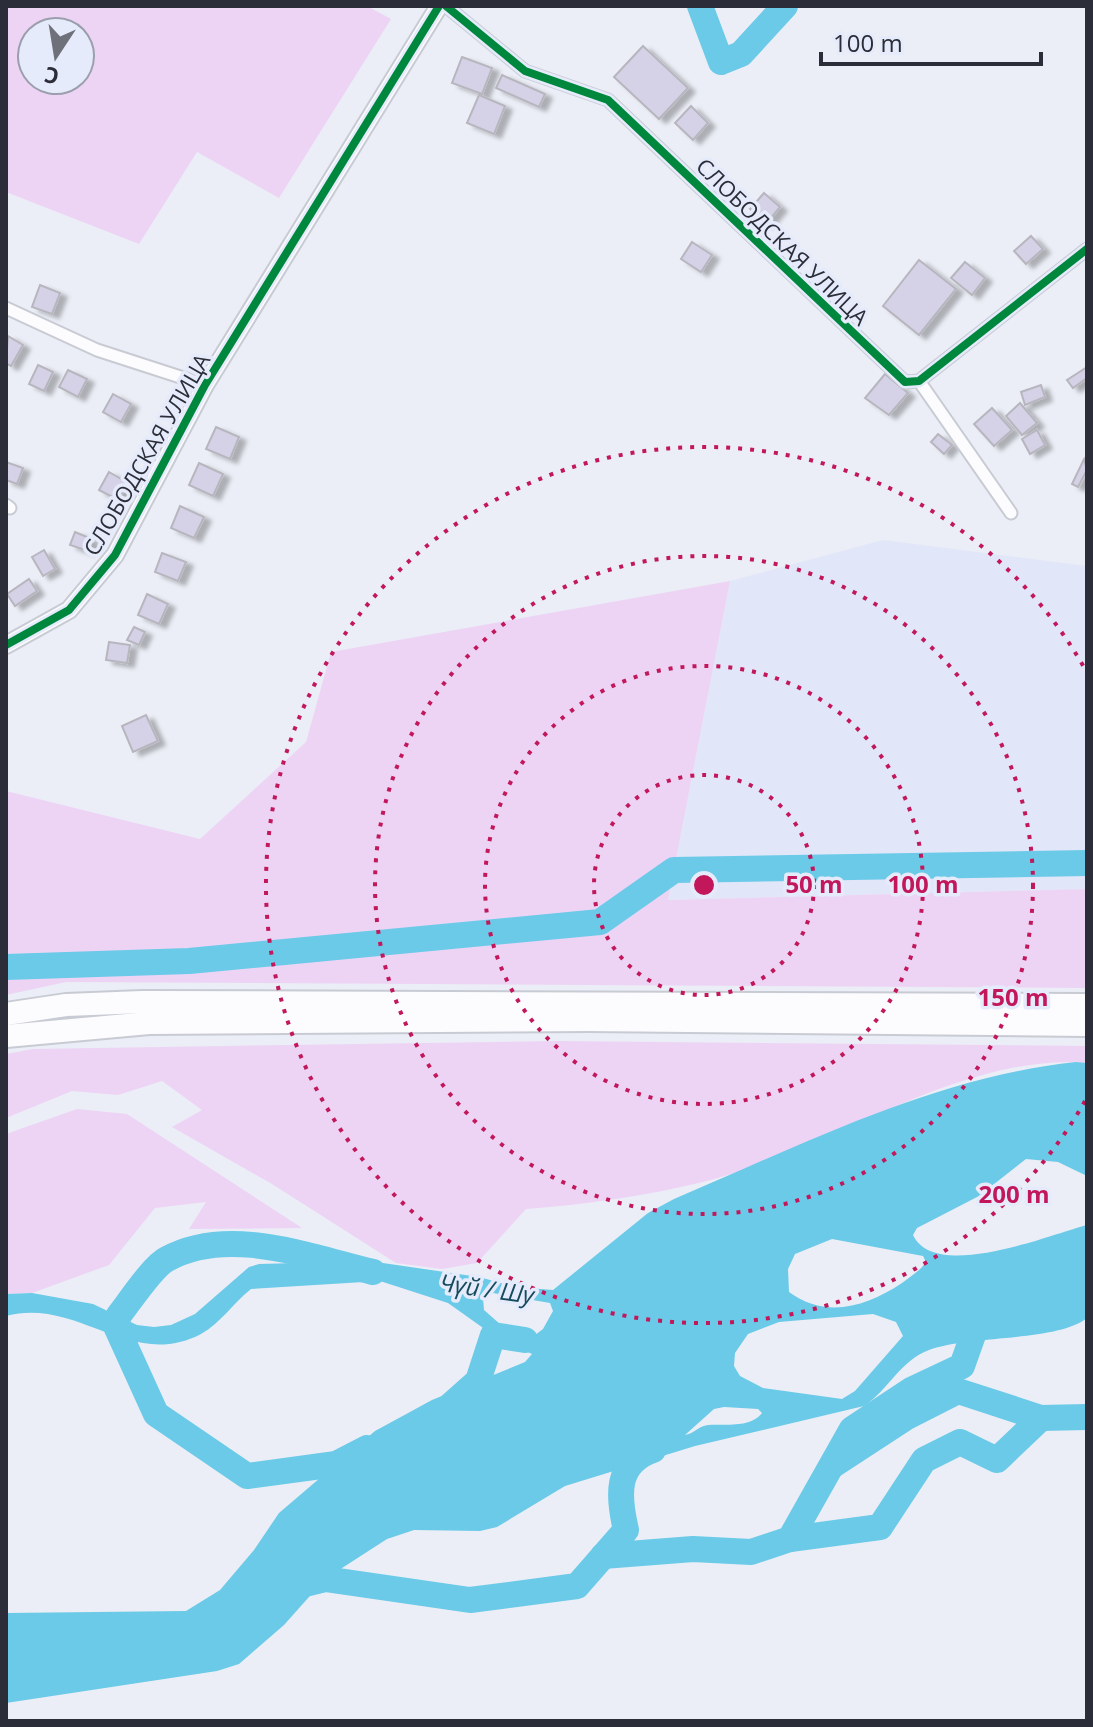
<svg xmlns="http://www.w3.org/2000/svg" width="1093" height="1727" font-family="'Open Sans',sans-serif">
<defs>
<filter id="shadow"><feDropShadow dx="7" dy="4" stdDeviation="2" flood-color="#0004"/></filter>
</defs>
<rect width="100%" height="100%" fill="#ebeef6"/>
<!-- built -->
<path fill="#e1e6f9" d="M883 540 1087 566V889L668 900 730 581Z"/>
<!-- green -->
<g fill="#edd4f5" fill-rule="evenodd">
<path d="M6 6H367L391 19 279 198 197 152 139 244 6 192ZM32 32H80V80H32Z"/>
<path d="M730 581 668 900 1087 889V988L66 982 6 995V791L200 839 306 742 331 652Z"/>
<path d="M556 1041 1087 1046V1063C972 1053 847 1136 741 1171 677 1192 593 1204 526 1209L477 1263 442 1269 396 1263 272 1184 172 1127 202 1110 162 1081 118 1095 72 1091 6 1118V1054L33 1049Z"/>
<path d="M77 1109 127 1114 302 1228 189 1229 206 1202 155 1208 109 1265 32 1293 6 1294V1134Z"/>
</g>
<!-- water -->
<path fill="#6acae8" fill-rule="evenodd" d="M1076 1062 1087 1063V1176L1058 1162 1026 1159 979 1196 917 1228 913 1235C935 1282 1049 1235 1087 1225V1318C1057 1342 969 1335 929 1350 900 1361 889 1389 864 1406L695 1446 565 1486 497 1527 480 1531 414 1530 387 1539 325 1579 284 1625 239 1664 217 1671 6 1703V1613L186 1611 220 1590 254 1550 279 1513 375 1431 432 1400 525 1362 532 1354 493 1335 448 1303 380 1281 251 1289C233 1303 221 1323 201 1334 130 1371 79 1297 6 1316V1294L32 1293 93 1304 137 1325 154 1327 171 1325 195 1314 249 1267 259 1264 369 1261 479 1277 516 1287 553 1290 648 1213 674 1199C804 1144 934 1077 1076 1062ZM832 1239 923 1256 926 1262C920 1271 911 1276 902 1283 866 1307 826 1319 789 1292L788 1269 795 1254ZM493 1293 550 1303 553 1311 543 1329 535 1335 509 1332 484 1310 483 1298ZM873 1314 896 1322 903 1336 855 1391 842 1399 763 1388 740 1376 734 1366 735 1353 748 1334 779 1322ZM724 1407 758 1409 762 1413C751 1428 724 1424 708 1425 699 1426 693 1434 685 1435L714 1409Z"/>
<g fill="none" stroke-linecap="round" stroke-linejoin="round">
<!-- river -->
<g stroke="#6acae8" stroke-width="26">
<path d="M700 6 721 62 741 54 785 6"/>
<path d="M6 967 189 961 600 922 674 870 1087 863"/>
<path d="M451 1405 478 1381 493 1335 525 1340"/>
<path d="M367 1448 336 1464 247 1476 156 1414 116 1326 119 1315C130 1301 153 1266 167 1259 229 1225 310 1257 373 1272"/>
<path d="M833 1465 905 1418 958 1391 1041 1418 1087 1417"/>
<path d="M790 1539 880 1527 924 1460 960 1442 997 1460 1041 1418"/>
<path d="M603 1556 693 1549 751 1552 790 1539 852 1429 911 1390 962 1366 983 1307"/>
<path d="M292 1587 325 1579 470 1600 577 1586 626 1530C618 1496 615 1463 653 1450"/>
</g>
</g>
<!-- building -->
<g fill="#d5d1e6" stroke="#b7b6bf" stroke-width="2" filter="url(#shadow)">
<path d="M643 46 688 88 659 119 614 77Z"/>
<path d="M462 57 492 68 482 94 452 83Z"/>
<path d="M502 75 545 94 539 107 496 88Z"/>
<path d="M479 95 505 106 494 134 467 123Z"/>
<path d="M691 106 708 123 693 140 675 123Z"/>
<path d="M764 193 780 207 766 224 750 209Z"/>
<path d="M1031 236 1043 249 1026 264 1014 251Z"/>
<path d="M692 242 712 255 701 272 681 259Z"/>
<path d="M919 260 956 289 919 335 883 306Z"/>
<path d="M965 262 985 278 972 295 951 278Z"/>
<path d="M40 285 60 293 52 314 32 307Z"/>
<path d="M8 336 23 345 11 366 6 363Z"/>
<path d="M38 365 53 372 44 391 29 384Z"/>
<path d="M1087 367V378L1073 388 1067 380Z"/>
<path d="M68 370 87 379 78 397 59 387Z"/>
<path d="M885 374 908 393 889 415 865 398Z"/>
<path d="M1041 385 1045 397 1025 405 1021 392Z"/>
<path d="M113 394 131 404 121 422 103 412Z"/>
<path d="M1020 403 1037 423 1022 435 1006 416Z"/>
<path d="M992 408 1012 430 994 446 974 424Z"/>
<path d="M216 427 239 437 230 459 206 449Z"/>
<path d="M1037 430 1045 445 1030 454 1022 439Z"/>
<path d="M938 434 952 445 944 454 931 442Z"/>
<path d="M1084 459 1087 470 1078 487 1072 484Z"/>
<path d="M6 462 23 468 17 484 6 480Z"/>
<path d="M199 463 223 474 213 496 189 485Z"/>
<path d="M109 472 128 483 118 500 99 490Z"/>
<path d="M180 506 204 517 194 538 171 528Z"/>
<path d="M75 532 92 539 88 551 70 545Z"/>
<path d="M44 550 55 569 43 576 32 557Z"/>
<path d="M162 553 186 562 178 581 155 572Z"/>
<path d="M29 579 37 591 15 606 7 594Z"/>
<path d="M147 594 168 604 159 624 138 615Z"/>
<path d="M134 627 145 632 139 645 127 640Z"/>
<path d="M109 642 130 645 127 663 106 660Z"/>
<path d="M146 715 158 741 133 752 122 726Z"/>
</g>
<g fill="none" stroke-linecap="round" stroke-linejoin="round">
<defs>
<g id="street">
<path d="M446 6 525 71 608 100 905 382 919 381 1087 249"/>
<path d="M6 308 97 350 205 385"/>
<path d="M919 381 1011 513"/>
<path d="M6 505 10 508"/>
</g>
<path id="secondary" d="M6 645 69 610 115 555 205 385 439 6"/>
<g id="highway">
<path d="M6 1014 66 1005 142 1002 1087 1005"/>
<path d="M6 1036 149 1023 588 1020 1087 1025"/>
</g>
</defs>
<!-- street casing -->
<use href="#street" stroke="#c8cbd3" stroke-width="15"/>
<!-- secondary casing -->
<use href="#secondary" stroke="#c8cbd3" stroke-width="20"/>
<!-- highway casing -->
<use href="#highway" stroke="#c8cbd3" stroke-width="26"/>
<!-- street -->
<use href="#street" stroke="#fcfcfe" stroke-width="11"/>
<!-- secondary -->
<use href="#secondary" stroke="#fcfcfe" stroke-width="16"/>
<!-- highway -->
<use href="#highway" stroke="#fcfcfe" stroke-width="22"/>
<defs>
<g id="cycleway">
<path d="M446 6 525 71 608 100 905 382 919 381 1087 249"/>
<path d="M6 645 69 610 115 555 205 385 439 6"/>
</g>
</defs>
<!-- cycleway casing -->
<use href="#cycleway" stroke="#e6ebfb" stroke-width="13"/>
<!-- cycleway -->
<use href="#cycleway" stroke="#00873e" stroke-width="8"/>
</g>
<!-- distance rings -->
<g fill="none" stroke="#c2185b" stroke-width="4" stroke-dasharray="4 8">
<circle cx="704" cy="885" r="110"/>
<circle cx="704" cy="885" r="219"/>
<circle cx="704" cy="885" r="329"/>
<path d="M1085 1101A438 438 0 1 1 1085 669"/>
</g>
<g text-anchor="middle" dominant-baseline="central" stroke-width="7" stroke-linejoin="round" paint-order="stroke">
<!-- street labels -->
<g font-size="22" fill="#2b2e38" stroke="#e6ebfb">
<text transform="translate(783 241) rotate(44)">СЛОБОДСКАЯ УЛИЦА</text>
<text transform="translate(146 454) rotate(-60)">СЛОБОДСКАЯ УЛИЦА</text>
</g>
<!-- water labels -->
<g font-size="24" font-style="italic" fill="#154b5c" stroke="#e6ebfb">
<text transform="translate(487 1288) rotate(8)">Чүй / Шу</text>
</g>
</g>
<circle cx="704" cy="885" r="12" fill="#c2185b" stroke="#e6ebfb" stroke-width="4"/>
<g font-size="24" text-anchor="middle" font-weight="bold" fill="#c2185b" stroke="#e6ebfb" stroke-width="7" stroke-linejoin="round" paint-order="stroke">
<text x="814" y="893">50 m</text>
<text x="923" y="893">100 m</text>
<text x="1013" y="1006">150 m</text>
<text x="1014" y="1203">200 m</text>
</g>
<!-- border -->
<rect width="1093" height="1727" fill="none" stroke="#2b2e38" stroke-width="16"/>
<!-- north arrow -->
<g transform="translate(56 56) rotate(192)"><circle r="38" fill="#e6ebfb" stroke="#9b9fad" stroke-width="2"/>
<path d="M0-6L14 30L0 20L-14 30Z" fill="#6e717a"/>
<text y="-12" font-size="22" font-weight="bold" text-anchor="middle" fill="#2b2e38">С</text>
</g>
<!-- scale -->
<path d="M821 52v12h220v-12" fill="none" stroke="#2b2e38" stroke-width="4"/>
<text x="833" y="52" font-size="24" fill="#2b2e38" stroke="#e6ebfb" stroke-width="6" paint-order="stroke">100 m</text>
</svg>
